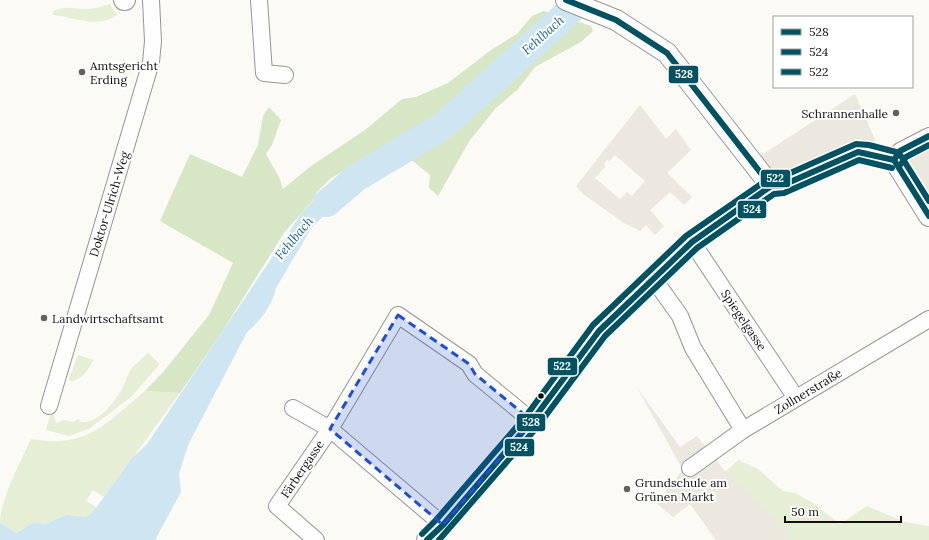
<svg xmlns="http://www.w3.org/2000/svg" width="929" height="540" font-family="Lora,serif">
<rect width="100%" height="100%" fill="#fbfaf5"/>
<!-- green -->
<g fill="#e6efd6">
<path d="M110 4 117 15C96 29 75 17 53 15V11C64 5 74 9 85 9 93 9 101 7 110 4Z"/>
<path d="M148 353 160 364 132 396 89 429 69 436 46 430 50 415H54L56 423 64 420 73 422 78 419 81 422C99 424 117 400 124 385 126 381 127 375 130 371 134 364 142 359 148 353Z"/>
<path d="M78 355 94 360 84 375 72 382 69 379Z"/>
<path d="M145 391 180 393 104 497 93 490 86 501 98 508 86 517 66 515 45 524 33 522 17 533 0 523C0 500 21 461 31 439 87 449 105 424 145 391Z"/>
<path d="M738 460 758 469 783 491 795 493 813 503 840 524 867 506 905 522 929 526V540H762L719 478Z"/>
</g>
<!-- forest -->
<path fill="#d7e6c5" d="M544 11 591 26 593 31 581 42 535 67 518 89 496 108 470 140 438 196 429 188 430 175 403 153 361 182 349 168 331 178 317 192 313 200 284 233 220 335 180 393 145 391 164 371 209 315 233 263 160 221 190 154 242 177 258 145 263 116 269 107 281 120 272 145 266 154 279 177 283 189 311 166 365 130 402 99 416 97 448 83 491 50 517 34 532 16Z"/>
<!-- plaza -->
<g fill="#ebe8e0" fill-rule="evenodd">
<path d="M855 94 876 142 858 145 779 181 760 156Z"/>
<path d="M640 105 666 139 676 129 691 150 667 173 692 197 684 205 670 192 650 210 664 226 655 235 646 225 640 231 624 223 583 194 576 186ZM615 155 645 181 632 196 627 192 620 199 595 178 605 167 604 164 607 160 610 161Z"/>
<path d="M929 147V195L907 160Z"/>
<path d="M636 386 680 447 697 436 724 470 777 521 792 540H716L690 504 673 517 656 503 683 470Z"/>
</g>
<!-- water -->
<path fill="#cee6f2" d="M350 176 356 178V185L312 227 276 288C273 304 260 322 247 332L188 445 179 474 181 492 155 540H0V523L17 533 33 522 45 524 66 515 86 517 93 512 133 457 147 444 301 214C317 197 327 181 350 176Z"/>
<g fill="none" stroke-linecap="round" stroke-linejoin="round">
<!-- river -->
<path stroke="#cee6f2" stroke-width="28" d="M327 203 356 178 443 126 582 0"/>
<defs>
<g id="minor">
<path d="M259 0 264 73 285 75"/>
<path d="M894 160 900 151 929 136"/>
<path d="M692 242 796 398"/>
<path d="M653 278 680 316 693 348 743 430"/>
<path d="M49 406 151 62 153 41 151 0"/>
<path d="M293 408 330 429 443 525"/>
<path d="M690 468 743 430 929 319"/>
<path d="M316 540 277 506 330 429 398 315 469 364 475 374 532 421"/>
</g>
<g id="tertiary">
<path d="M124 0H125"/>
<path d="M566 0 616 20 667 53 771 186"/>
<path d="M427 540 443 525 532 421 599 331 692 242 771 186H781L858 152 868 153 894 160 929 216"/>
</g>
</defs>
<!-- minor casing -->
<use href="#minor" stroke="#959593" stroke-width="18"/>
<!-- tertiary casing -->
<use href="#tertiary" stroke="#959593" stroke-width="22"/>
<!-- minor -->
<use href="#minor" stroke="#fefefe" stroke-width="16"/>
<!-- tertiary -->
<use href="#tertiary" stroke="#fefefe" stroke-width="20"/>
<defs>
<g id="bus-1">
<path d="M566 0 616 20 667 53 771 186"/>
<path d="M894 160 929 216"/>
<path d="M894 160 900 151 929 136"/>
<path d="M427 540 443 525 532 421 599 331 692 242 771 186H781L858 152 894 160"/>
</g>
<g id="bus-2">
<path d="M901 164 906 157 929 145"/>
<path d="M439 540 538 426 605 336 697 248 774 194 784 193 859 160 892 168"/>
</g>
<g id="bus-3">
<path d="M901 156 929 201"/>
<path d="M422 534 437 519 526 416 593 325 686 236 768 179 779 178 856 144 869 145 896 152"/>
</g>
</defs>
<!-- bus-1 casing -->
<use href="#bus-1" stroke="#fff" stroke-width="9"/>
<!-- bus-2 casing -->
<use href="#bus-2" stroke="#fff" stroke-width="9"/>
<!-- bus-3 casing -->
<use href="#bus-3" stroke="#fff" stroke-width="9"/>
<!-- bus-1 -->
<use href="#bus-1" stroke="#005262" stroke-width="6"/>
<!-- bus-2 -->
<use href="#bus-2" stroke="#005262" stroke-width="6"/>
<!-- bus-3 -->
<use href="#bus-3" stroke="#005262" stroke-width="6"/>
</g>
<!-- marked area -->
<path fill="#1d4ed8" fill-opacity="0.2" stroke="#1d4ed8" stroke-width="3" stroke-dasharray="8 5" stroke-linejoin="round" d="M398 315 469 364 475 374 532 421 443 525 330 429Z"/>
<!-- markers -->
<g fill="#626160" stroke="#fff" stroke-width="1.5">
<circle cx="82" cy="72" r="4"/>
<circle cx="896" cy="113" r="4"/>
<circle cx="44" cy="318" r="4"/>
<circle cx="627" cy="489" r="4"/>
</g>
<circle fill="#0f0f0f" stroke="#fff" stroke-width="1.5" cx="541" cy="396" r="3.5"/>
<g text-anchor="middle" dominant-baseline="central" stroke-width="4" stroke-linejoin="round" paint-order="stroke">
<!-- poi labels -->
<g font-size="12" fill="#0f0f0f" stroke="#fff" text-anchor="start">
<text x="90" y="65">Amtsgericht<tspan x="90" dy="14">Erding</tspan></text>
<text x="888" y="113" text-anchor="end">Schrannenhalle</text>
<text x="52" y="318">Landwirtschaftsamt</text>
<text x="635" y="482">Grundschule am<tspan x="635" dy="14">Grünen Markt</tspan></text>
</g>
<!-- street labels -->
<g font-size="12" fill="#0f0f0f" stroke="#fff">
<text transform="translate(109 204) rotate(-73)">Doktor-Ulrich-Weg</text>
<text transform="translate(744 320) rotate(56)">Spiegelgasse</text>
<text transform="translate(808 391) rotate(-31)">Zollnerstraße</text>
<text transform="translate(302 469) rotate(-56)">Färbergasse</text>
</g>
<!-- water labels -->
<g font-size="13" font-style="italic" fill="#216797" stroke="#fff">
<text transform="translate(543 35) rotate(-42)">Fehlbach</text>
<text transform="translate(294 238) rotate(-50)">Fehlbach</text>
</g>
</g>
<g stroke="#fff" stroke-width="1.5">
<rect x="668" y="65" width="31" height="19" rx="4" fill="#005262"/>
<rect x="760" y="169" width="31" height="19" rx="4" fill="#005262"/>
<rect x="737" y="200" width="30" height="19" rx="4" fill="#005262"/>
<rect x="547" y="357" width="31" height="19" rx="4" fill="#005262"/>
<rect x="516" y="413" width="30" height="19" rx="4" fill="#005262"/>
<rect x="504" y="438" width="31" height="19" rx="4" fill="#005262"/>
</g>
<g font-size="11" text-anchor="middle" font-weight="bold" fill="#fff">
<text x="684" y="78">528</text>
<text x="775" y="182">522</text>
<text x="752" y="213">524</text>
<text x="562" y="370">522</text>
<text x="531" y="426">528</text>
<text x="519" y="451">524</text>
</g>
<!-- legend -->
<rect x="773" y="16" width="140" height="72" fill="#ffffff" stroke="#9f9f9f"/>
<rect x="781" y="29" width="20" height="6" fill="#005262" stroke="#9f9f9f"/>
<text x="809" y="36" font-size="12" fill="#0f0f0f">528</text>
<rect x="781" y="49" width="20" height="6" fill="#005262" stroke="#9f9f9f"/>
<text x="809" y="56" font-size="12" fill="#0f0f0f">524</text>
<rect x="781" y="69" width="20" height="6" fill="#005262" stroke="#9f9f9f"/>
<text x="809" y="76" font-size="12" fill="#0f0f0f">522</text>
<!-- scale -->
<path d="M785 516v6h116v-6" fill="none" stroke="#0f0f0f" stroke-width="2"/>
<text x="791" y="516" font-size="12" fill="#0f0f0f" stroke="#ffffff" stroke-width="3" paint-order="stroke">50 m</text>
</svg>
